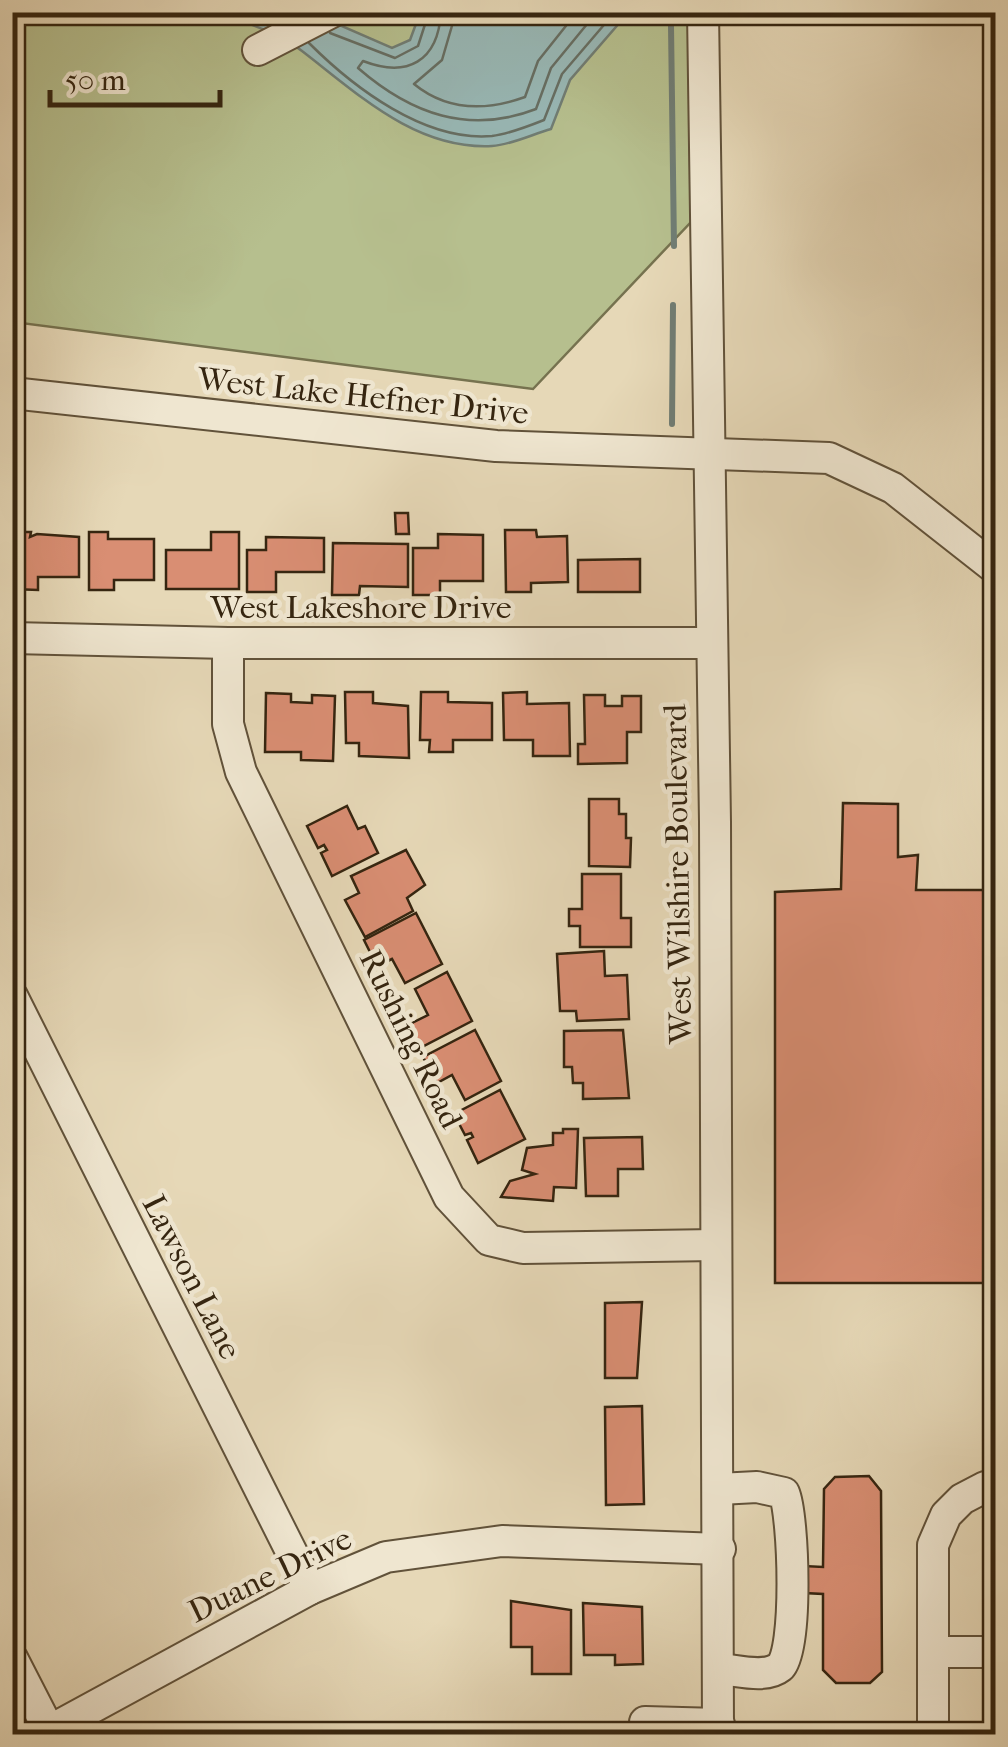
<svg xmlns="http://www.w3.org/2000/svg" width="1008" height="1747" font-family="'IM FELL French Canon',serif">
<rect width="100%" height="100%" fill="#e6d8b7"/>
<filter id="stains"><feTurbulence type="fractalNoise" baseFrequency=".002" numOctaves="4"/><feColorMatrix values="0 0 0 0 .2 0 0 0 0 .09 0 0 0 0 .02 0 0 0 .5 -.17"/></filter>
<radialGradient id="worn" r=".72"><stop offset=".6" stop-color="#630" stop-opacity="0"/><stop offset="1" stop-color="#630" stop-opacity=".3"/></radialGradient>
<!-- green -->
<path fill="#b6bf8e" stroke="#76724f" stroke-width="2.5" d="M13 13H688L691 222 533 389 13 322Z"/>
<!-- water -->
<path fill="#98b8b6" stroke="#707d74" stroke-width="2.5" d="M218 13H312L392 48 410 40 420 13H628L570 80 551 129C533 134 511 145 492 146 416 150 358 94 302 51 278 32 246 23 218 13Z"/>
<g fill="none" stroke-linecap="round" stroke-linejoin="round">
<!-- shore -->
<g stroke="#666e63" stroke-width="2.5">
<path d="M441 12C438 62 407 78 363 61L358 68C411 114 469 135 536 109L551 68 597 12"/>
<path d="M456 12 442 60 414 84C447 111 486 111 525 97L538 61 577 12"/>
<path d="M330 33 395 58 418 46 429 12"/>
<path d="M309 43C354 88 425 142 492 136 509 134 529 126 544 120L562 74 615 12"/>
</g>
<!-- stream -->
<g stroke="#707d74" stroke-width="6">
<path d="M671 26 674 246"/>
<path d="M672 424 673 305"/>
</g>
</g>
<!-- building -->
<g fill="#d98e73" stroke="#352510" stroke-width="2.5">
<path d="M395 513H408L409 534H396Z"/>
<path d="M505 530H536L537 537 567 536 568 582 531 583V592H506Z"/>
<path d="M12 532H31L30 537 37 534 79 537V577H38V590L12 589Z"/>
<path d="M89 532H108V539H154V580H114V590H89Z"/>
<path d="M211 532H239V589H166V550H211Z"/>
<path d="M438 534 483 535V581H440V595H413V548H438Z"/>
<path d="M266 537 324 538V572H276V592H247V550H266Z"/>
<path d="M333 543 408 544V587L360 586 359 595H332Z"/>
<path d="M640 559V592H578V560Z"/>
<path d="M345 692H373V703L408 706 409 758 359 756V743H346Z"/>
<path d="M421 692H448V702L492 703V740H453V752H429L430 740H420Z"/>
<path d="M527 692V704L569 703 570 756H533V740H504L503 693Z"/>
<path d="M266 693 291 694V702L312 703V695L335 696 333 761 301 760V752H265Z"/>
<path d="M584 695H605V706H622V696H641V732H627V763L578 764V744H585Z"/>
<path d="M589 799H619V814H626V838H631L630 867 589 866Z"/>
<path d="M843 803 898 804V857L918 855 916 890H996V1283H775V892L841 889Z"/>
<path d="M347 806 358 829 365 826 378 853 332 876 321 853 327 850 324 845 318 848 307 826Z"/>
<path d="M406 850 425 885 407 898 413 911 365 937 345 900 359 893 351 876Z"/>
<path d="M582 874H621V918H631V947H580V926H569V909H582Z"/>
<path d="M416 913 442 964 405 983 392 959 377 966 364 940Z"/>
<path d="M604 951 605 976 627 975 629 1019 577 1021 576 1011H560L557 954Z"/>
<path d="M447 972 472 1021 418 1049 406 1026 428 1015 415 989Z"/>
<path d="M475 1030 501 1081 465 1100 452 1075 437 1083 423 1057Z"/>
<path d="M623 1030 629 1098 583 1099V1083H573L572 1067H564V1031Z"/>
<path d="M500 1090 525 1139 478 1163 467 1140 473 1137 471 1133 465 1135 454 1114Z"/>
<path d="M563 1129H578L576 1188 554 1187 553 1201 501 1197 510 1181 535 1174 522 1170 527 1148 553 1145V1133H563Z"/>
<path d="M642 1137 643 1169H618V1196H586L584 1138Z"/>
<path d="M642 1302 637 1378H605V1303Z"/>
<path d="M642 1406 644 1504 606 1505 605 1407Z"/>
<path d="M869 1476 881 1491 882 1672 870 1683H836L823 1670V1594L804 1593V1566L823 1567 824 1489 835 1477Z"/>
<path d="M511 1601 571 1610V1674H532V1647H511Z"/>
<path d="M583 1603 642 1607 643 1664 615 1665V1655H584Z"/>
<path d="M425 1727H620V1734H411Z"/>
</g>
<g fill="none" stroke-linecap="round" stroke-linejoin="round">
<defs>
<g id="minor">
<path d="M703 12 715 822 718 1734"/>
<path d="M258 50 332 12"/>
<path d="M12 393 496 446 829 458 893 488 996 569"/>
<path d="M12 638 228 643H710"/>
<path d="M228 643V724L241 772 449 1197 489 1240 523 1248 715 1245"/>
<path d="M12 996 310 1589"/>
<path d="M719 1489 757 1487 784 1493C794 1516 798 1653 780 1667 765 1679 737 1670 719 1669"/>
<path d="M933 1652H996"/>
<path d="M12 1658 51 1734"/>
<path d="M49 1731 310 1589 386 1557 502 1541 720 1549"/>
<path d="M645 1734V1722L719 1724"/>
<path d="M933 1734V1545L946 1515 962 1499 985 1487H996"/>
</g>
</defs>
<!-- minor casing -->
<use href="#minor" stroke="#61523a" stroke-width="34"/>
<!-- minor -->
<use href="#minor" stroke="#efe6d0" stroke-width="30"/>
</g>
<g text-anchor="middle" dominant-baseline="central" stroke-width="9" stroke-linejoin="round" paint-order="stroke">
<!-- street labels -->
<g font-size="32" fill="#352510" stroke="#efe6d0">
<text transform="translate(363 396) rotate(6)">West Lake Hefner Drive</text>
<text x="361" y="607">West Lakeshore Drive</text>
<text transform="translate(678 874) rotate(-91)">West Wilshire Boulevard</text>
<text transform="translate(411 1039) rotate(64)">Rushing Road</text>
<text transform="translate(192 1277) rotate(63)">Lawson Lane</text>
<text transform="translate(270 1575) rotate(-26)">Duane Drive</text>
</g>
</g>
<!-- margin -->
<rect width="1008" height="1747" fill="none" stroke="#e6d8b7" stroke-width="50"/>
<rect x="15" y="15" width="978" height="1717" fill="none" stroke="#352510" stroke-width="5"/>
<rect x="25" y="25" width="958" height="1697" fill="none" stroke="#352510" stroke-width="2.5"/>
<!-- scale -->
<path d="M50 90v15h170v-15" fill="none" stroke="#352510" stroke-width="5"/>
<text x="65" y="90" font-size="30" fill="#352510" stroke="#efe6d0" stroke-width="8" paint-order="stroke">50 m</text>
<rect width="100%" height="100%" filter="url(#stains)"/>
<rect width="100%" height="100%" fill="url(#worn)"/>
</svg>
